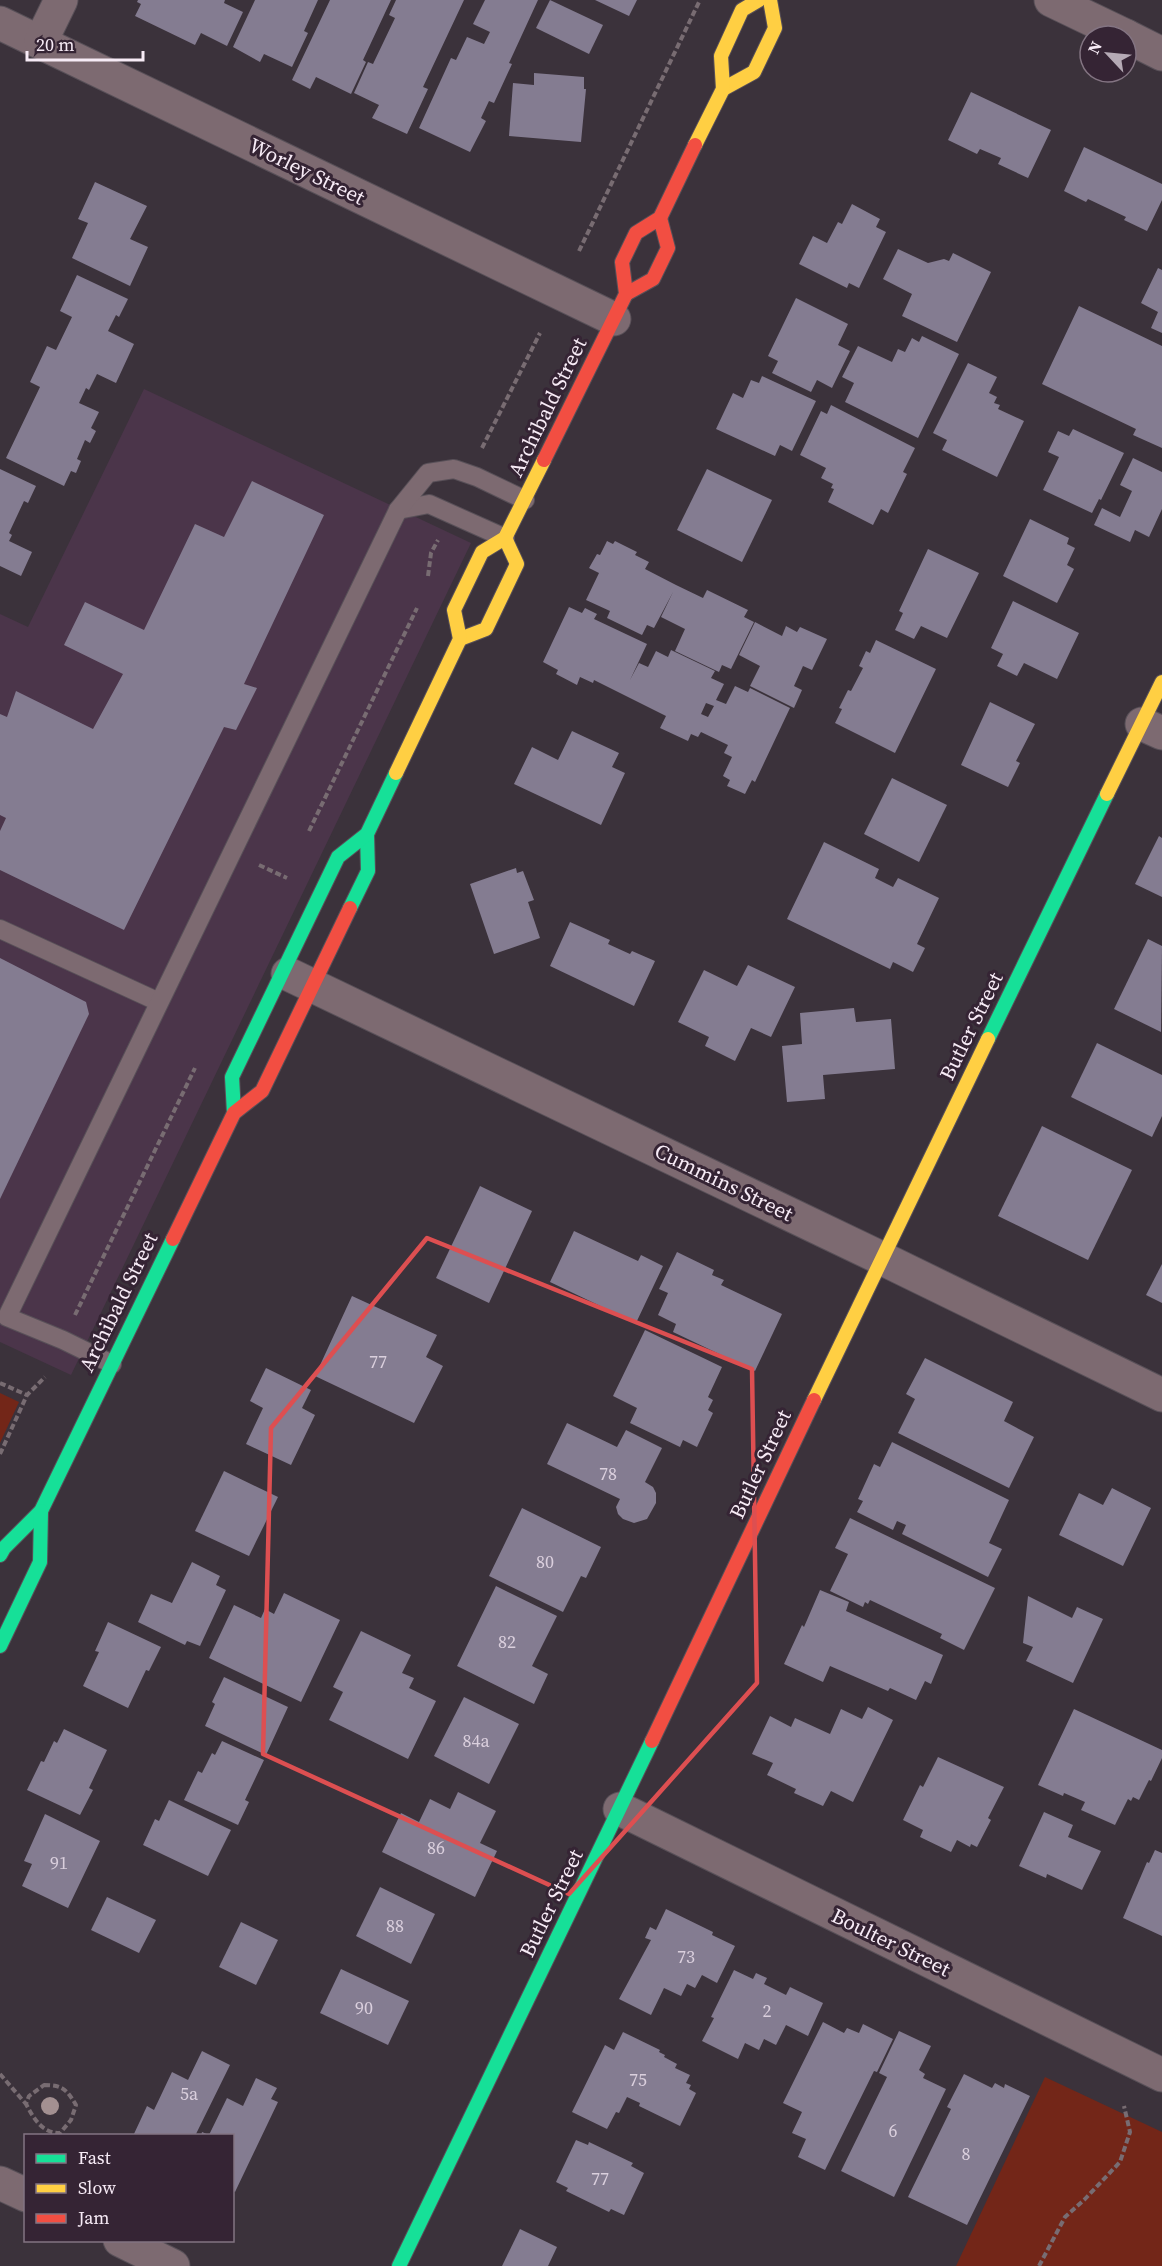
<svg xmlns="http://www.w3.org/2000/svg" width="1162" height="2266" font-family="'Source Serif 4',serif">
<rect width="100%" height="100%" fill="#3b323b"/>
<!-- built -->
<path fill="#4b354a" d="M144 389 471 543 71 1375 0 1342V614L28 627Z"/>
<!-- green -->
<g fill="#732618">
<path d="M0 1393 19 1402 0 1443Z"/>
<path d="M1045 2077 1162 2132V2266H956Z"/>
</g>
<!-- building -->
<g fill="#847c91" fill-rule="evenodd">
<path d="M138 0H225L224 3 243 12 227 46 201 33 195 45 135 16 141 4 137 2Z"/>
<path d="M255 0H318L304 31 308 33 292 67 264 54 260 62 233 47Z"/>
<path d="M330 0H391L363 60 366 62 351 94 316 77 310 89 292 80Z"/>
<path d="M396 0H464L423 87 428 89 407 134 372 118 379 105 354 93 368 62 373 64 395 18 389 15Z"/>
<path d="M485 0H538L509 63 512 64 494 103 489 101 481 118 486 121 470 152 419 128 451 58 456 60 467 37 484 44 490 32 473 24Z"/>
<path d="M550 0 603 25 589 54 536 28Z"/>
<path d="M595 0H637L629 16Z"/>
<path d="M534 73 584 77V89H586L581 142 509 136 513 83 534 85Z"/>
<path d="M971 92 1051 130 1028 178 998 164 1001 158 980 149 977 154 948 140Z"/>
<path d="M1084 147 1162 184V200L1147 231 1124 220 1126 217 1088 199 1086 202 1064 191Z"/>
<path d="M95 182 147 206 130 239 148 247 130 286 72 258 88 223 78 219Z"/>
<path d="M852 204 880 219 876 227 886 232 859 288 849 283 847 288 799 264 813 236 827 243 838 222 842 224Z"/>
<path d="M898 249 928 263 944 259 949 261 953 253 991 272 957 342 902 316 912 294 883 279Z"/>
<path d="M1158 268 1162 270V333L1151 328 1158 312 1141 303Z"/>
<path d="M77 275 128 299 119 317 116 315 108 331 134 344 116 383 97 374 89 390 86 388 79 403 99 412 91 428 96 431 90 443 85 440 77 459 81 461 76 473 71 471 64 486 6 458 40 387 30 382 47 346 56 350 72 317 60 311Z"/>
<path d="M796 298 848 324 838 345 850 351 832 388 817 380 811 392 772 373 778 361 768 356Z"/>
<path d="M1079 306 1162 346V448L1133 435 1136 429 1042 384Z"/>
<path d="M922 336 959 354 918 438 845 402 854 383 842 377 858 346 892 362 898 349 905 352 912 338 919 342Z"/>
<path d="M968 363 997 377 989 393 997 397 994 403 1000 405 998 409 1024 421 997 477 942 450 947 440 933 433Z"/>
<path d="M762 376 816 401 792 451 780 445 775 456 716 429 733 393 743 398 751 380 759 383Z"/>
<path d="M831 405 915 448 903 472 907 474 888 513 881 509 873 525 828 502 834 489 831 488 833 484 821 478 826 468 800 455 821 411 827 414Z"/>
<path d="M1073 429 1124 453 1101 500 1099 499 1092 513 1043 490 1059 457 1048 452 1058 431 1069 436Z"/>
<path d="M1133 458 1162 472V509L1149 537 1135 530 1130 542 1094 525 1102 508 1120 517 1132 491 1120 485Z"/>
<path d="M0 469 36 486 28 503 24 501 9 533 12 535 9 541 32 552 21 576 0 566Z"/>
<path d="M707 469 772 500 742 562 677 530Z"/>
<path d="M252 481 324 515 244 684 257 688 236 730 224 727 124 930 0 870V831L6 818 0 815V714L7 717 16 691 93 729 123 674 64 645 85 602 144 630 195 524 224 537Z"/>
<path d="M1030 519 1069 538 1067 544 1075 548 1067 565 1074 569 1057 603 1003 576Z"/>
<path d="M607 541 613 544 615 541 637 552 635 555 649 562 645 569 676 585 703 598 707 590 748 610 744 617 754 622 731 669 722 665 719 672 675 651 685 629 661 617 673 592 654 628 647 625 642 635 607 618 610 611 586 600 599 573 589 568 597 554 600 555Z"/>
<path d="M928 549 979 573 947 638 921 626 914 639 895 630 903 613 899 611Z"/>
<path d="M1013 601 1079 633 1057 679 1024 663 1017 676 997 666 1003 654 991 648Z"/>
<path d="M569 607 582 613 585 608 597 614 594 619 647 644 630 680 639 663 648 667 656 651 668 657 671 650 715 671 711 678 724 684 716 700 726 704 735 686 748 692 750 688 790 708 755 782 752 780 745 794 727 786 730 780 723 776 732 757 724 753 728 745 701 732 698 737 691 734 688 741 660 728 666 716 594 680 593 683 580 677 577 685 556 674 558 670 543 662ZM706 703 714 706 708 717 701 714Z"/>
<path d="M755 622 782 636 786 626 797 632 800 627 827 639 812 670 803 666 794 686 802 690 794 708 750 686 760 666 739 655Z"/>
<path d="M876 640 936 669 895 753 835 723 842 709 839 708 848 690 851 691 863 668 859 666 866 651 870 653Z"/>
<path d="M990 702 1035 724 1016 761 1020 763 1008 787 961 765Z"/>
<path d="M572 731 619 753 612 767 625 773 601 825 514 784 532 747 558 760Z"/>
<path d="M892 778 947 805 919 862 864 834Z"/>
<path d="M1159 836 1162 838V897L1135 884Z"/>
<path d="M824 842 879 869 875 878 893 887 898 878 939 898 917 944 925 948 913 972 893 962 890 969 787 919Z"/>
<path d="M516 868 517 873 523 871 534 900 528 902 540 938 494 954 470 884Z"/>
<path d="M570 922 610 940 608 944 630 954 632 951 655 961 634 1006 550 966Z"/>
<path d="M1148 939 1162 946 1161 1032 1114 1009Z"/>
<path d="M0 958 86 1002 89 1014 0 1199Z"/>
<path d="M748 965 795 987 771 1037 751 1028 735 1061 705 1046 709 1037 678 1022 704 970 737 986Z"/>
<path d="M854 1008 856 1022 891 1019 895 1069 823 1075 825 1099 787 1102 782 1046 802 1044 800 1013Z"/>
<path d="M1097 1043 1162 1075V1116L1152 1137 1071 1097Z"/>
<path d="M1042 1126 1132 1170 1088 1260 998 1216Z"/>
<path d="M480 1186 532 1211 489 1303 436 1278Z"/>
<path d="M574 1231 638 1261 641 1255 663 1266 636 1323 550 1282Z"/>
<path d="M677 1252 714 1270 712 1275 724 1280 721 1285 782 1314 755 1371 673 1332 676 1324 658 1315 668 1293 659 1289Z"/>
<path d="M1162 1264V1303L1146 1295Z"/>
<path d="M352 1296 437 1335 426 1357 443 1366 414 1423 315 1376Z"/>
<path d="M645 1330 722 1367 708 1397 713 1400 708 1410 713 1413 697 1447 683 1440 680 1447 630 1423 637 1408 613 1396Z"/>
<path d="M925 1358 1013 1402 1004 1421 1034 1437 1009 1488 898 1433 915 1399 906 1394Z"/>
<path d="M266 1368 311 1390 302 1408 315 1415 291 1465 246 1444 263 1408 250 1401Z"/>
<path d="M567 1423 617 1447 626 1430 662 1448 645 1482 653 1487 656 1493V1503L647 1519 634 1523 623 1519 618 1514 616 1507 620 1499 547 1464Z"/>
<path d="M892 1442 1009 1500 989 1543 1002 1549 988 1577 902 1534 906 1525 897 1521 893 1530 857 1512 863 1501 858 1499 874 1464 880 1467Z"/>
<path d="M224 1471 278 1497 249 1556 195 1531Z"/>
<path d="M1112 1488 1151 1508 1123 1566 1059 1535 1079 1493 1103 1505Z"/>
<path d="M522 1508 601 1547 586 1578 581 1576 563 1612 489 1576Z"/>
<path d="M850 1518 995 1588 964 1650 940 1638 942 1634 870 1600 868 1604 865 1602 863 1607 830 1591 848 1554 835 1548Z"/>
<path d="M192 1562 220 1576 216 1585 226 1590 200 1646 187 1641 185 1645 138 1622 151 1594 172 1603Z"/>
<path d="M496 1586 557 1616 532 1666 548 1674 534 1704 457 1666Z"/>
<path d="M820 1590 849 1602 846 1611 943 1655 931 1684 925 1681 916 1700 890 1688 888 1691 830 1666 823 1682 784 1664 802 1625 804 1627Z"/>
<path d="M284 1593 340 1620 301 1702 209 1658 234 1605 261 1618 265 1609 274 1614Z"/>
<path d="M1028 1596 1072 1618 1077 1607 1103 1619 1073 1683 1026 1661 1033 1647 1023 1643Z"/>
<path d="M108 1622 161 1647 149 1671 146 1670 128 1708 83 1686 99 1652 95 1651Z"/>
<path d="M361 1631 411 1655 402 1673 414 1678 409 1688 436 1701 408 1759 329 1720 343 1692 333 1687Z"/>
<path d="M224 1677 288 1707 266 1755 205 1726 215 1704 212 1702Z"/>
<path d="M464 1697 519 1724 489 1784 434 1756Z"/>
<path d="M868 1707 893 1720 853 1802 831 1791 823 1806 794 1793 796 1789 767 1775 773 1763 752 1754 770 1716 791 1727 795 1718 830 1734 841 1709 862 1719Z"/>
<path d="M1074 1709 1162 1750V1758L1151 1781 1149 1780 1139 1800 1133 1797 1131 1801 1128 1799 1115 1825 1081 1810 1085 1802 1064 1793 1063 1796 1038 1785Z"/>
<path d="M64 1729 107 1750 89 1788 93 1790 80 1815 27 1790 41 1761 44 1762 54 1741 57 1743Z"/>
<path d="M222 1741 264 1760 245 1800 249 1802 238 1825 184 1800 198 1771 202 1773 212 1753 215 1755Z"/>
<path d="M938 1757 1004 1787 988 1818 991 1820 977 1847 971 1844 970 1847 957 1840 951 1852 920 1837 923 1830 903 1820 920 1785 923 1787Z"/>
<path d="M458 1792 496 1811 480 1843 497 1851 475 1897 382 1852 401 1813 419 1822 430 1799 450 1809Z"/>
<path d="M169 1800 231 1830 208 1876 143 1845 155 1819 159 1821Z"/>
<path d="M1044 1812 1073 1825 1068 1837 1101 1851 1082 1890 1047 1874 1046 1878 1019 1866Z"/>
<path d="M45 1814 100 1841 68 1908 22 1886 32 1864 24 1861Z"/>
<path d="M1155 1850 1162 1853V1936L1123 1918 1147 1862 1149 1863Z"/>
<path d="M380 1887 435 1914 411 1964 356 1936Z"/>
<path d="M107 1897 156 1920 139 1953 91 1930Z"/>
<path d="M666 1909 713 1932 712 1935 735 1946 717 1983 702 1975 695 1988 687 1984 681 1996 664 1988 651 2015 619 1999 651 1940 645 1938 650 1927 656 1930Z"/>
<path d="M241 1922 278 1940 256 1985 219 1967Z"/>
<path d="M341 1969 409 2001 388 2045 320 2013Z"/>
<path d="M734 1970 753 1979 756 1973 767 1978 764 1984 786 1995 790 1987 823 2003 808 2036 786 2025 776 2045 764 2039 759 2050 745 2043 738 2059 702 2041 714 2018 711 2017Z"/>
<path d="M823 2022 844 2033 847 2028 859 2033 863 2024 893 2039 877 2072 874 2071 825 2170 798 2157 806 2139 792 2133 802 2112 783 2103Z"/>
<path d="M899 2031 931 2046 919 2070 925 2074 923 2078 946 2089 894 2197 841 2171 887 2077 879 2073Z"/>
<path d="M623 2032 660 2050 659 2052 665 2055 664 2057 677 2064 675 2068 690 2075 686 2083 691 2085 689 2089 696 2093 680 2126 639 2106 640 2103 627 2097 619 2113 616 2112 607 2129 572 2112 605 2045 614 2050Z"/>
<path d="M202 2051 230 2065 195 2136H133L147 2106 154 2110 172 2072 188 2080Z"/>
<path d="M964 2074 992 2088 995 2083 1004 2088 1005 2084 1030 2096 967 2225 908 2197 951 2109 947 2107Z"/>
<path d="M256 2078 277 2088 271 2099 278 2102 235 2192 232 2190V2136H201L202 2132 209 2135 227 2098 243 2106Z"/>
<path d="M576 2140 588 2145 589 2142 633 2163 631 2166 644 2173 624 2215 611 2209 609 2212 566 2191 568 2188 556 2182Z"/>
<path d="M520 2229 557 2247 548 2266H502Z"/>
</g>
<g fill="none" stroke-linecap="round" stroke-linejoin="round">
<defs>
<g id="lane">
<path d="M398 510 429 504 505 538"/>
<path d="M0 929 159 1002"/>
<path d="M112 1364 63 1340 7 1317 398 510 428 473 454 469 477 477 525 500"/>
</g>
<g id="street">
<path d="M1051 0 1126 36"/>
<path d="M0 23 614 319"/>
<path d="M1126 36 1162 54"/>
<path d="M41 41 61 0"/>
<path d="M1142 724 1162 733"/>
<path d="M288 974 881 1258 1162 1395"/>
<path d="M620 1809 1162 2075"/>
<path d="M0 2183 26 2195"/>
<path d="M120 2240 173 2266"/>
</g>
<g id="fast">
<path d="M350 908 368 871 367 834"/>
<path d="M988 1039 1107 794"/>
<path d="M234 1113 232 1077 338 857 367 834 396 773"/>
<path d="M0 1555 4 1548 41 1511 173 1239"/>
<path d="M0 1646 40 1562 41 1511"/>
<path d="M399 2266 652 1741"/>
</g>
<g id="slow">
<path d="M723 89 754 72 775 28 770 0"/>
<path d="M695 145 723 89 721 56 742 10 759 0"/>
<path d="M460 639 486 629 517 564 505 538"/>
<path d="M396 773 460 639 454 610 482 552 505 538 544 460"/>
<path d="M1107 794 1162 682"/>
<path d="M814 1400 988 1039"/>
</g>
<g id="jam">
<path d="M626 294 653 279 668 248 660 218"/>
<path d="M544 460 626 294 622 262 636 233 660 218 695 145"/>
<path d="M173 1239 234 1113 262 1091 350 908"/>
<path d="M652 1741 814 1400"/>
</g>
</defs>
<!-- lane casing -->
<use href="#lane" stroke="#585058" stroke-width="20"/>
<!-- street casing -->
<use href="#street" stroke="#585058" stroke-width="35"/>
<!-- fast casing -->
<use href="#fast" stroke="#585058" stroke-width="16"/>
<!-- slow casing -->
<use href="#slow" stroke="#585058" stroke-width="16"/>
<!-- jam casing -->
<use href="#jam" stroke="#585058" stroke-width="16"/>
<!-- path -->
<g stroke="#786c72" stroke-width="4" stroke-dasharray="6 3" stroke-linecap="butt">
<path d="M579 251 700 0"/>
<path d="M482 448 540 333"/>
<path d="M428 576 431 553 438 540"/>
<path d="M309 831 417 608"/>
<path d="M259 865 287 878"/>
<path d="M75 1315 195 1068"/>
<path d="M0 1383 27 1395"/>
<path d="M0 1454 27 1395 45 1377"/>
<path d="M0 2074 26 2104"/>
<path d="M44 2085C63 2085 67 2090 76 2105L71 2120 60 2133C42 2133 34 2119 26 2104L29 2096Z"/>
<path d="M1039 2266 1065 2217 1085 2199 1120 2162 1130 2132 1124 2106"/>
</g>
<!-- lane -->
<use href="#lane" stroke="#7d6a71" stroke-width="18"/>
<!-- street -->
<use href="#street" stroke="#7d6a71" stroke-width="33"/>
<!-- fast -->
<use href="#fast" stroke="#16e098" stroke-width="14"/>
<!-- slow -->
<use href="#slow" stroke="#ffcf43" stroke-width="14"/>
<!-- jam -->
<use href="#jam" stroke="#f24e42" stroke-width="14"/>
</g>
<!-- trees -->
<circle fill="#a39091" cx="50" cy="2106" r="9"/>
<!-- marked area -->
<path fill="none" stroke="#dd4f51" stroke-width="4.5" stroke-linejoin="round" d="M427 1238 752 1369 757 1683 569 1894 263 1754 271 1428Z"/>
<g text-anchor="middle" dominant-baseline="central" stroke-width="6" stroke-linejoin="round" paint-order="stroke">
<!-- number labels -->
<g font-size="18" fill="#dacfdd">
<text x="378" y="1361">77</text>
<text x="608" y="1473">78</text>
<text x="545" y="1561">80</text>
<text x="507" y="1641">82</text>
<text x="476" y="1740">84a</text>
<text x="436" y="1847">86</text>
<text x="59" y="1862">91</text>
<text x="395" y="1925">88</text>
<text x="686" y="1956">73</text>
<text x="364" y="2007">90</text>
<text x="767" y="2010">2</text>
<text x="638" y="2079">75</text>
<text x="189" y="2093">5a</text>
<text x="893" y="2130">6</text>
<text x="966" y="2153">8</text>
<text x="600" y="2178">77</text>
</g>
<!-- street labels -->
<g font-size="21" fill="#f7ebf6" stroke="#352434">
<text transform="translate(307 171) rotate(26)">Worley Street</text>
<text transform="translate(547 407) rotate(-64)">Archibald Street</text>
<text transform="translate(971 1026) rotate(-64)">Butler Street</text>
<text transform="translate(724 1182) rotate(26)">Cummins Street</text>
<text transform="translate(118 1302) rotate(-64)">Archibald Street</text>
<text transform="translate(760 1464) rotate(-65)">Butler Street</text>
<text transform="translate(551 1903) rotate(-64)">Butler Street</text>
<text transform="translate(891 1942) rotate(26)">Boulter Street</text>
</g>
</g>
<!-- legend -->
<rect x="24" y="2134" width="210" height="108" fill="#352434" stroke="#837482" stroke-width="1.5"/>
<rect x="36" y="2154" width="30" height="9" fill="#16e098" stroke="#837482" stroke-width="1.5"/>
<text x="78" y="2164" font-size="18" fill="#f7ebf6">Fast</text>
<rect x="36" y="2184" width="30" height="9" fill="#ffcf43" stroke="#837482" stroke-width="1.5"/>
<text x="78" y="2194" font-size="18" fill="#f7ebf6">Slow</text>
<rect x="36" y="2214" width="30" height="9" fill="#f24e42" stroke="#837482" stroke-width="1.5"/>
<text x="78" y="2224" font-size="18" fill="#f7ebf6">Jam</text>
<!-- north arrow -->
<g transform="translate(1108 54) rotate(296)"><circle r="28" fill="#352434" stroke="#837482" stroke-width="1.5"/>
<path d="M0-4.5L10 22L0 15L-10 22Z" fill="#b5aab5"/>
<text y="-9" font-size="16" font-weight="bold" text-anchor="middle" fill="#f7ebf6">N</text>
</g>
<!-- scale -->
<path d="M27 51v9h116v-9" fill="none" stroke="#f7ebf6" stroke-width="3"/>
<text x="36" y="51" font-size="18" fill="#f7ebf6" stroke="#352434" stroke-width="4.5" paint-order="stroke">20 m</text>
</svg>
